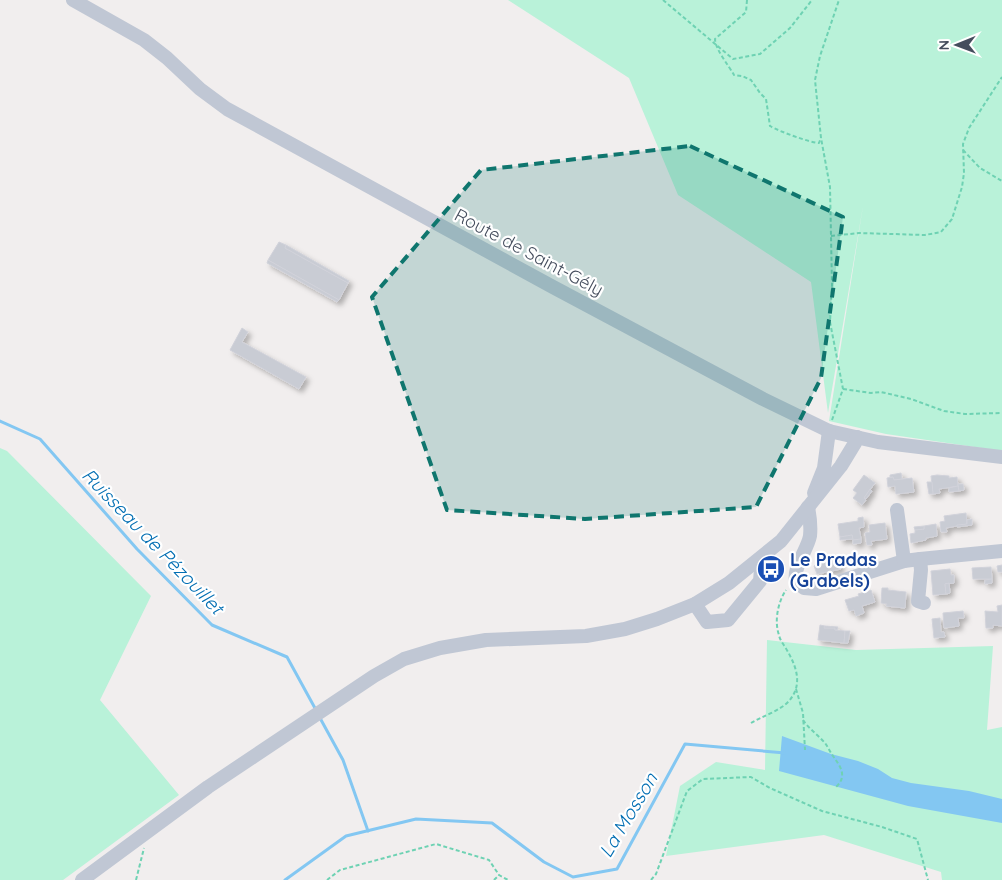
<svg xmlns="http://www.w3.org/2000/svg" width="1002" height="880" font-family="Quicksand,sans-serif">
<defs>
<filter id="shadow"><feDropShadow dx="3.5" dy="3.5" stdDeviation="2.5" flood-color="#0004"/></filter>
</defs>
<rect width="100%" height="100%" fill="#f1eeee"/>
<!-- green -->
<g fill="#b9f2d9">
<path d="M508 0H1002V451L886 434 829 421 863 206 828 413 811 282 678 195 629 78Z"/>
<path d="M0 448 7 451 151 596 100 700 179 795 63 880H0Z"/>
<path d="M767 640 856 650 993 646 987 730 1002 727V880H942L941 872 824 835 666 856 680 786 716 762 765 770Z"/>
</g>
<!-- water -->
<path fill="#83c7f2" d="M782 736 831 754 858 761 878 769 892 778 911 783 969 791 1002 799V823L908 806 779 771Z"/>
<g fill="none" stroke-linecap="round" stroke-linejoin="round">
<!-- stream -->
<g stroke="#83c7f2" stroke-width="3">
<path d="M0 421 40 439 137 549 212 625 287 657 316 710"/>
<path d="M320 718 343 760 368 831"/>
<path d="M285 880 346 836 416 819 492 823 544 862 573 877 617 869 685 744 785 753"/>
</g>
</g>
<!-- building -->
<g fill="#c9ccd4" stroke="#d1d2da" filter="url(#shadow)">
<path d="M279 242 286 245 285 248 348 283 339 300 268 260Z"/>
<path d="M286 245 349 281 348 283 285 248Z"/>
<path d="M268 260 339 300 337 302 267 263Z"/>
<path d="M242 328 248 332 242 342 306 377 299 389 230 350Z"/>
<path d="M901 473 902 479 894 480 893 477H890V475Z"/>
<path d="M864 475 875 483 864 498 866 500 862 505 853 498 857 493 853 490Z"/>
<path d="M937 475 949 476V478L957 477 958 486 939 489 940 493 933 494 931 476Z"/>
<path d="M893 477 894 480 912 478 914 492 896 494 895 486 888 487 887 478Z"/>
<path d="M927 482H932L933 494H929Z"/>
<path d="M958 484H963L964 490 959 491Z"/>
<path d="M958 486 959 491 949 492V488Z"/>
<path d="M870 489 872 491 866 499 864 498Z"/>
<path d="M966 513 967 524 946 528 947 532H941L940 522 945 521 944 516Z"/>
<path d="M863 517 864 527 859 528 861 539 853 540 852 535 840 537 838 524 858 521V518Z"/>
<path d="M972 519V525L957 527V525L967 524V520Z"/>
<path d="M885 523 887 539 871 541 872 545H867L865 533 870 532 869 525Z"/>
<path d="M936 524 937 536 926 538V540L911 543 910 534 915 533V530L924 529V526Z"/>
<path d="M924 526V529L915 530 914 527Z"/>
<path d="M852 535 853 539 840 540V537Z"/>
<path d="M861 539V543L853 544V540Z"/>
<path d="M825 556 827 560 837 556 841 569 817 574 814 566 819 564 817 558Z"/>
<path d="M1002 565V572H998L997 566Z"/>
<path d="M991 567 992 579H973L972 568Z"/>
<path d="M950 569 951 575H954V583L945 584 946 594 933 595 931 571Z"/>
<path d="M992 579V583L985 584V580Z"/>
<path d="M949 583 950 593 946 594 945 584Z"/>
<path d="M882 588H888V590L906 592 905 608 886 606 887 604 881 603Z"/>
<path d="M871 590 875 602 862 606 864 613 856 616 854 610 849 611 845 600 859 596 858 594Z"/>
<path d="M1002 605V626L993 625V628H986L985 611 998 612 997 606Z"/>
<path d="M963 611 964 618H958L959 626 944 628 943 613Z"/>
<path d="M940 618 941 632H944L945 637 934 638 932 619Z"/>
<path d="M820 625 825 626 824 628H835V630L845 631 844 643 818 640Z"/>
<path d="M825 626 838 627 837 630H835V628H824Z"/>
<path d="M845 631H850L848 643H844Z"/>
</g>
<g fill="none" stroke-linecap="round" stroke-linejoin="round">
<!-- path -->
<g stroke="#6ed2b3" stroke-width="2" stroke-dasharray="4 2.5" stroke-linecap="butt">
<path d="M663 0 733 59 760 54 790 28 812 0"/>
<path d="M747 0 746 12 715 39C715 49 729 66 734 75L742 76 751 80 760 93 766 99 770 126C778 131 811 143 819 143L821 138"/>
<path d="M963 150 980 168 1002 181"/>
<path d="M831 236 859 233 925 235 941 232 952 219 962 187 964 173 963 144 969 128 1002 77"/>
<path d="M843 389 871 393 881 392 911 399 944 411 965 414 1002 413"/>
<path d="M832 420 843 389 830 322 832 285 830 187 821 138 815 80 820 56 839 0"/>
<path d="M796 689 803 713 805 750"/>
<path d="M803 720C809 729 818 735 825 743 828 747 830 752 833 756 840 766 848 776 836 787"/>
<path d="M751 723C761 717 781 710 788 702 803 686 797 668 788 652 785 646 780 641 779 635 774 621 778 602 786 590"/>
<path d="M136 880 144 848"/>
<path d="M327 880 340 870 436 844 489 860 499 875 508 880"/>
<path d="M494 880 499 875"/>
<path d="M651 880 656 874 687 791 703 779 751 777 770 788 822 811 882 827 917 839 928 880"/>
</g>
<!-- minor -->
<g stroke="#c0c7d4" stroke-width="14">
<path d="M73 0 144 40 167 58 200 89 227 109 553 287 763 399 829 431 878 442 1002 457"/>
<path d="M814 493 824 468 829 431"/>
<path d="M808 507C810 517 811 526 810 536 807 551 793 566 796 582L804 588 816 589 904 561 920 559 1002 551"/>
<path d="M897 510 904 561"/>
<path d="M920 559 921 570 918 601 924 603"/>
<path d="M695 604 707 622 728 620 760 581 761 569 760 559"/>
<path d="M82 880 208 787 374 676 404 659 440 648 486 640 586 636 625 629 657 619 695 604 729 583 781 541 841 466 855 443 857 437"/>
</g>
</g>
<!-- marked area -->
<path fill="#0f766e" fill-opacity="0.2" stroke="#0f766e" stroke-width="4" stroke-dasharray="10 6" stroke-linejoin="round" d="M690 146 843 217 821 378 756 507 585 519 447 510 372 297 481 170Z"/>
<!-- icons -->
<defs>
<symbol id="bus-disc" viewBox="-11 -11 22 22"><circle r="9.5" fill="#1a4fb4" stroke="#fff"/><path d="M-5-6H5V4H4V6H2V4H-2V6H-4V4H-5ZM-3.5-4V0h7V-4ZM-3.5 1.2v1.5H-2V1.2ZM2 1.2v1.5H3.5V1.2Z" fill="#fff"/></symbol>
</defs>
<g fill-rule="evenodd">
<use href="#bus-disc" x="755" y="553" width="32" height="32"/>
</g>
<g text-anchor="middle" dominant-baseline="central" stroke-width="4.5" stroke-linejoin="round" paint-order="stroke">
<!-- street labels -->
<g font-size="18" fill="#454d5d" stroke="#fff">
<text transform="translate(529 252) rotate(28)">Route de Saint-Gély</text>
</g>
<!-- transit labels -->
<g font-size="18" font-weight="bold" fill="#164399" stroke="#fff" text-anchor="start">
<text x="790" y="559">Le Pradas<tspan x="790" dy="21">(Grabels)</tspan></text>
</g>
<!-- water labels -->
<g font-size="19" font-style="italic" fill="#026eb3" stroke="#fff">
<text transform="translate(153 541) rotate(46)">Ruisseau de Pézouillet</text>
<text transform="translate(628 815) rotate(-59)">La Mosson</text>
</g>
</g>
<!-- north arrow -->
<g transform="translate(957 45) rotate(269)" stroke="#ffffff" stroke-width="4" paint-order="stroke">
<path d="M0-4L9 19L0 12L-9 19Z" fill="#454d5d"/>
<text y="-8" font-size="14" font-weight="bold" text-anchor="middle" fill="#454d5d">N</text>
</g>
</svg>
